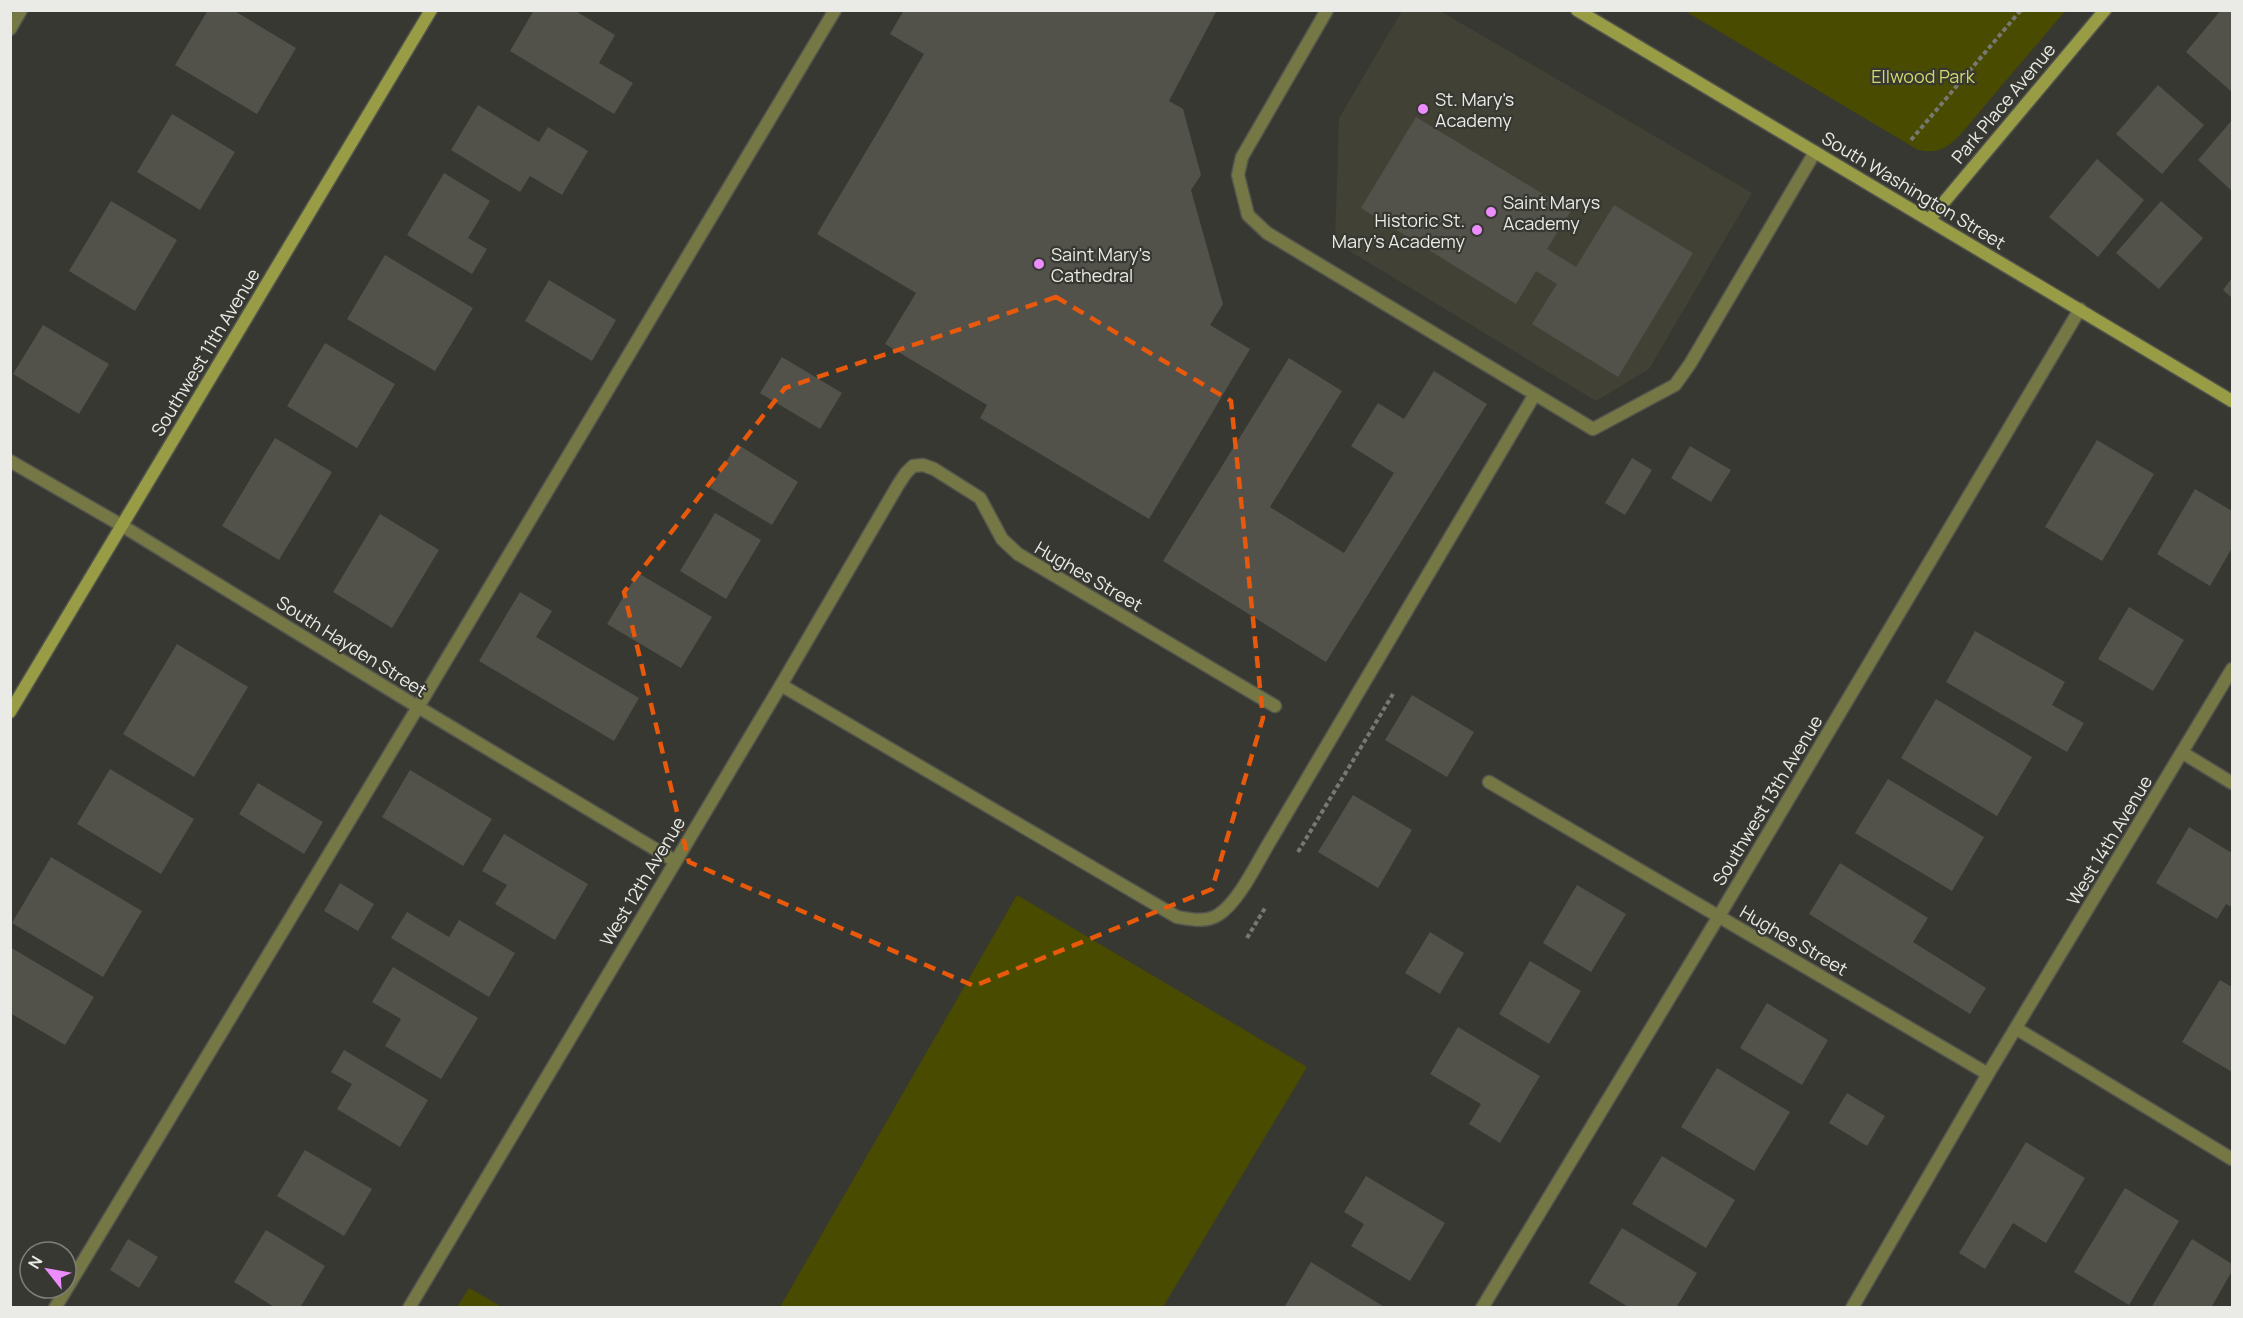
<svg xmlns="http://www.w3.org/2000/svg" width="2243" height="1318" font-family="Manrope,sans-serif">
<rect width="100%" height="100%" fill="#373831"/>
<!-- built -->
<path fill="#414235" d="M1402 11H1440L1752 193 1649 369 1596 401 1335 242 1339 118Z"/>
<!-- green -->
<g fill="#494b01">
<path d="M1685 11H2065L1960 135C1946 149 1937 154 1918 150Z"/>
<path d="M1017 895 1307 1067 1163 1307H780Z"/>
<path d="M469 1288 502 1307H457Z"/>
</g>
<!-- building -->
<g fill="#52524b">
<path d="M208 10H233L296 48 257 114 175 65Z"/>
<path d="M534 10H574L615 35 599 63 633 83 614 114 510 51Z"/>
<path d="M904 10H1217L1169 101 1183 109 1201 175 1191 190 1223 304 1210 325 1250 349 1149 519 980 418 987 405 885 344 916 293 817 234 924 54 890 34Z"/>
<path d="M2221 10H2232V92L2186 52Z"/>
<path d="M2158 85 2204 125 2162 174 2116 134Z"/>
<path d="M478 105 539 142 548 127 588 151 562 195 530 176 520 192 451 150Z"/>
<path d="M172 114 235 152 200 210 137 172Z"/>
<path d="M1416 117 1571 211 1547 249 1576 267 1614 205 1693 253 1618 377 1532 324 1557 284 1536 271 1516 304 1361 208Z"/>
<path d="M2232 120V191L2198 160Z"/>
<path d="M2097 159 2144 200 2098 257 2049 217Z"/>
<path d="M444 173 490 201 468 238 487 249 472 274 407 235Z"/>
<path d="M111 201 177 240 135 311 69 271Z"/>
<path d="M2161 201 2203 238 2159 289 2116 253Z"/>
<path d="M385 255 473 308 435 371 347 319Z"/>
<path d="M2232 278V298L2223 290Z"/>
<path d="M549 280 616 320 592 361 525 321Z"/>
<path d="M43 325 109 364 79 414 13 374Z"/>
<path d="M325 343 395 384 357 448 287 406Z"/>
<path d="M782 357 842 393 820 429 760 393Z"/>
<path d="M1289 358 1342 391 1270 507 1344 553 1394 473 1351 446 1378 403 1404 419 1434 371 1487 404 1326 662 1163 561Z"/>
<path d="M275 438 332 472 279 560 222 526Z"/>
<path d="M2097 440 2154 474 2102 561 2045 527Z"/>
<path d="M737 444 798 482 772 525 710 488Z"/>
<path d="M1690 446 1731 470 1711 502 1671 478Z"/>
<path d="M1632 458 1652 470 1625 515 1605 503Z"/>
<path d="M2195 489 2232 511V548L2210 586 2157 554Z"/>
<path d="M715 513 761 540 726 599 680 571Z"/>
<path d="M380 514 439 550 392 628 333 592Z"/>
<path d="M638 573 712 617 681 668 607 624Z"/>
<path d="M520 592 552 611 536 637 639 698 614 741 479 661Z"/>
<path d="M2129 607 2184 640 2153 691 2098 659Z"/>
<path d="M1975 631 2065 682 2052 705 2084 723 2067 752 1946 682Z"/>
<path d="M177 644 248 687 194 777 123 734Z"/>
<path d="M1412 695 1474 732 1447 777 1385 740Z"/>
<path d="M1936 699 2032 757 1997 816 1901 758Z"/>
<path d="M110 769 194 819 161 874 77 824Z"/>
<path d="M410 770 492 819 463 866 382 817Z"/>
<path d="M1888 779 1984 837 1952 891 1855 833Z"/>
<path d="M258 783 323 822 304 854 239 814Z"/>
<path d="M1353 795 1412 830 1378 888 1318 852Z"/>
<path d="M2189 827 2232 853V907L2226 904 2217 919 2156 883Z"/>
<path d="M504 834 588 884 555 940 495 904 507 885 482 871Z"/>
<path d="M51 857 142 911 103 977 12 923Z"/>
<path d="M1840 863 1928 918 1913 942 1986 988 1970 1014 1809 914Z"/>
<path d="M340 883 374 904 358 931 324 911Z"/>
<path d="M1577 885 1626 914 1591 972 1543 943Z"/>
<path d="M407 912 449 937 459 920 515 953 489 997 391 938Z"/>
<path d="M1430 932 1464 953 1440 994 1405 973Z"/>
<path d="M10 947 94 997 65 1045 10 1013Z"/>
<path d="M1530 961 1581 991 1549 1044 1499 1014Z"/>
<path d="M393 967 478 1018 441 1079 385 1046 401 1019 372 1002Z"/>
<path d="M2220 980 2232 987V1072L2182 1042Z"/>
<path d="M1767 1003 1828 1040 1802 1085 1740 1048Z"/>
<path d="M1458 1027 1540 1076 1500 1143 1469 1124 1481 1104 1430 1074Z"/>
<path d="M344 1050 428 1100 400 1147 337 1109 352 1084 331 1072Z"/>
<path d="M1717 1068 1790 1112 1754 1171 1681 1127Z"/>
<path d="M1847 1093 1885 1116 1867 1146 1829 1123Z"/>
<path d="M2026 1142 2085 1178 2046 1243 2013 1223 1985 1269 1959 1253Z"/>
<path d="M305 1150 372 1189 344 1236 277 1196Z"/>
<path d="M1662 1156 1735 1200 1706 1248 1632 1204Z"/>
<path d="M1366 1176 1445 1223 1410 1281 1351 1246 1364 1224 1344 1212Z"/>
<path d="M2125 1188 2179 1221 2129 1305 2074 1272Z"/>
<path d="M1622 1228 1697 1273 1676 1308H1630L1589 1283Z"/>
<path d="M266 1230 325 1266 300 1308H276L234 1282Z"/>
<path d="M128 1239 158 1257 139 1288 110 1270Z"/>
<path d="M2192 1239 2232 1264V1271L2211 1308H2151Z"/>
<path d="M1311 1262 1386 1308H1284Z"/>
</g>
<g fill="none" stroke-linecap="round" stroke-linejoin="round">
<defs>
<g id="lane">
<path d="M1327 10 1242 157 1238 175 1248 215 1267 233 1593 429 1675 385 1690 364 1815 152"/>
<path d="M10 29 21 10"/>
<path d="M781 685 1177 917C1190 919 1205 923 1218 915 1240 901 1258 860 1272 838L1535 394"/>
<path d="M2183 753 2232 783"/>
<path d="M55 1308 418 707 835 10"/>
</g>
<g id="street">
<path d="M10 461 121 525 418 707 675 861"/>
<path d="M1489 782 1988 1074"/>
<path d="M2017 1029 2232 1159"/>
<path d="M409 1308 781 685 898 485 906 473 913 466 923 465 934 469 980 498 1002 539 1018 554 1275 706"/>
<path d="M1482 1308 1719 916 2080 309"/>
<path d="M1852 1308 1988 1074 2232 669"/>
</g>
<g id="secondary">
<path d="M1577 10 2232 401"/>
<path d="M1929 220 2105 10"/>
<path d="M10 712 431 10"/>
</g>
</defs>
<!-- lane casing -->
<use href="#lane" stroke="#54544e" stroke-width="15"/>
<!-- street casing -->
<use href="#street" stroke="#54544e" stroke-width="15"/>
<!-- secondary casing -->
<use href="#secondary" stroke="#54544e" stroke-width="15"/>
<!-- path -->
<g stroke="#787872" stroke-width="4" stroke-dasharray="4.5 3" stroke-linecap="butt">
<path d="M1911 140 2021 10"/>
<path d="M1298 852 1393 694"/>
<path d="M1247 938 1265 908"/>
</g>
<!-- lane -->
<use href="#lane" stroke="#757844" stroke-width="12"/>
<!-- street -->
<use href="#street" stroke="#757844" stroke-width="12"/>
<!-- secondary -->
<use href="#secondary" stroke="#989c45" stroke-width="12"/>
</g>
<!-- marked area -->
<path fill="none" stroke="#e8590c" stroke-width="4.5" stroke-dasharray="12 8" stroke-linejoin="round" d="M1056 297 1231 401 1263 718 1212 889 974 986 689 862 624 592 785 388Z"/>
<!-- markers -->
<g fill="#eb8dfc" stroke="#373831" stroke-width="2">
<circle cx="1423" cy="109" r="6"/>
<circle cx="1491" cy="212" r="6"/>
<circle cx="1477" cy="230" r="6"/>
<circle cx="1039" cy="264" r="6"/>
</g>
<g text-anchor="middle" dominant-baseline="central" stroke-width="4.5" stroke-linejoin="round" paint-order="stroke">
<!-- park labels -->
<g font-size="18" fill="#d1d76a" stroke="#373831">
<text x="1923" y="76">Ellwood Park</text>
</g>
<!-- poi labels -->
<g font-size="18" fill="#eaeae6" stroke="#373831" text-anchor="start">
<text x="1435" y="99">St. Mary's<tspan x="1435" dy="21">Academy</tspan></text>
<text x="1503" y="202">Saint Marys<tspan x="1503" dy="21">Academy</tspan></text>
<text x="1465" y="220" text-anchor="end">Historic St.<tspan x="1465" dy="21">Mary's Academy</tspan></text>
<text x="1051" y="254">Saint Mary's<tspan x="1051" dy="21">Cathedral</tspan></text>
</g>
<!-- street labels -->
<g font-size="18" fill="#eaeae6" stroke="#373831">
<text transform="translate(2003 103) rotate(-50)">Park Place Avenue</text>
<text transform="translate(1914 190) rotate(31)">South Washington Street</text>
<text transform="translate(205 352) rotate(-59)">Southwest 11th Avenue</text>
<text transform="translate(1089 576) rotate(30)">Hughes Street</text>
<text transform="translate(352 646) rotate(32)">South Hayden Street</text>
<text transform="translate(1767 800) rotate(-59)">Southwest 13th Avenue</text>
<text transform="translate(2109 840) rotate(-59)">West 14th Avenue</text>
<text transform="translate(642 881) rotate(-59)">West 12th Avenue</text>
<text transform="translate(1794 940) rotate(30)">Hughes Street</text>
</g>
</g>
<!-- border -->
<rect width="2243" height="1318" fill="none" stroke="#eaeae6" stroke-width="24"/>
<!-- north arrow -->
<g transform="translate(48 1270) rotate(301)"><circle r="28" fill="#373831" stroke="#7f7f79" stroke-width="1.5"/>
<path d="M0-4.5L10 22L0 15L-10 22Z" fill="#eb8dfc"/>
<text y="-9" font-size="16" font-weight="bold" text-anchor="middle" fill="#eaeae6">N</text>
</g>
</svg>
